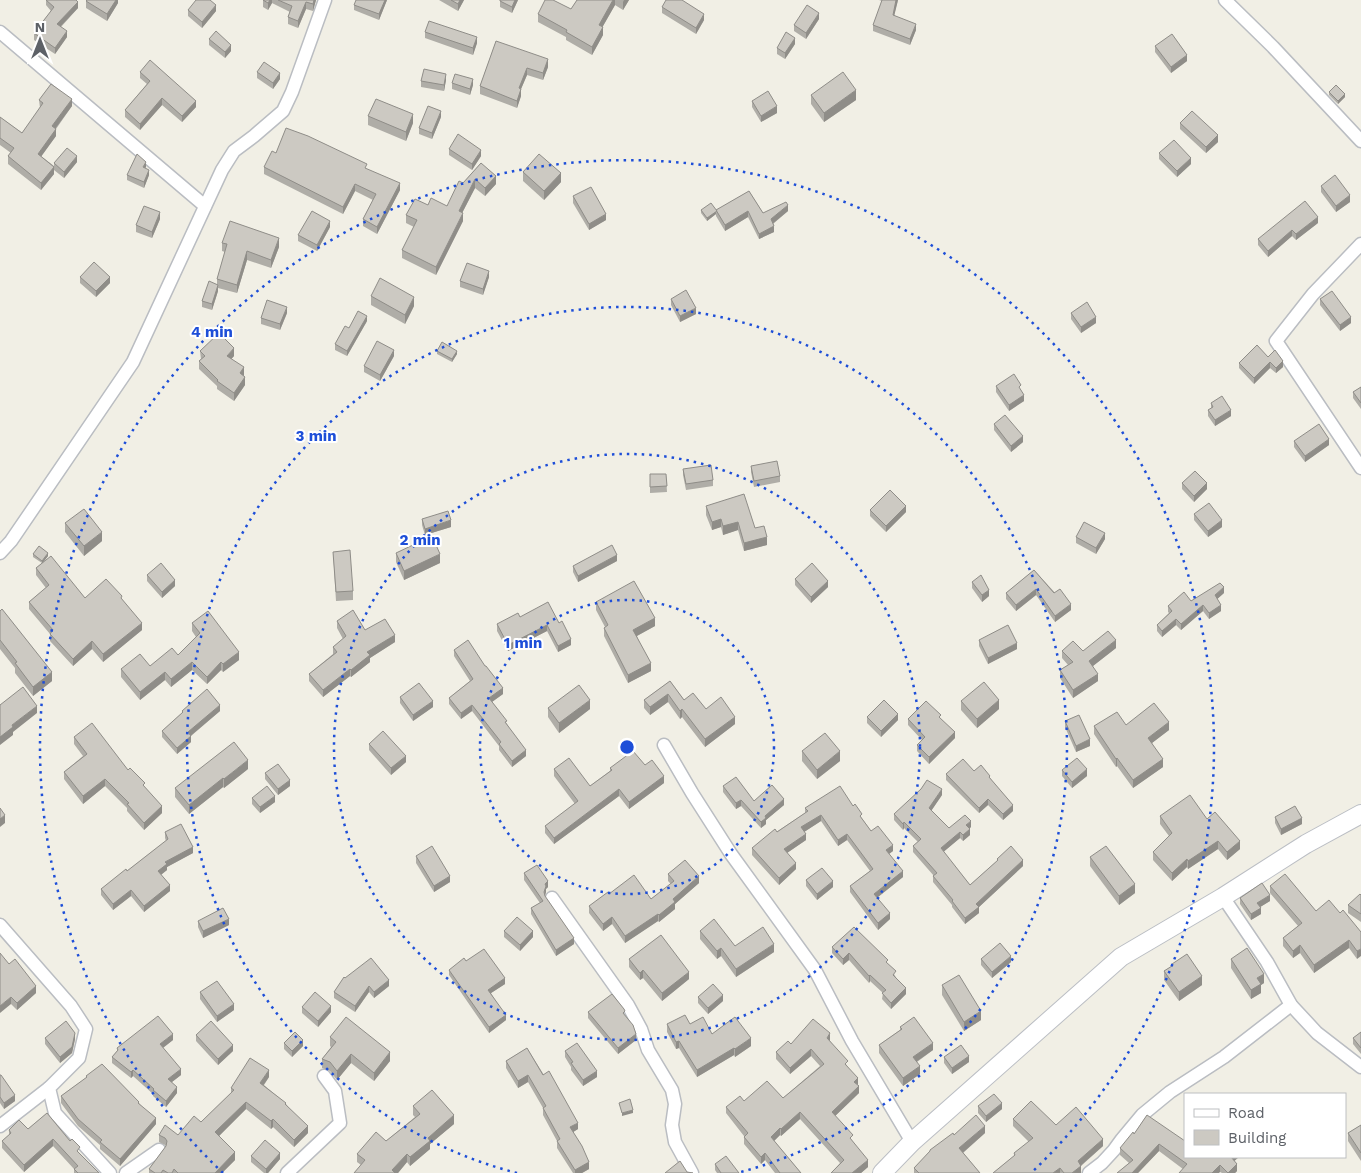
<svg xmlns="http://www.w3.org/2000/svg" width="1361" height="1173" font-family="'Work Sans',sans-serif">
<rect width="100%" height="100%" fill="#f1efe5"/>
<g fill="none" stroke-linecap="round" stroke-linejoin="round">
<defs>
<g id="street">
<path d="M1225 0 1273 47 1361 141"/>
<path d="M0 32 205 206"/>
<path d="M1361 244 1313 294 1276 341 1361 468"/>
<path d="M0 553 11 541 133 362 222 170 234 151 254 136 283 111 292 92 325 0"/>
<path d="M664 745 692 793 731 854 815 970 852 1041 912 1142"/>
<path d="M1223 897 1267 962 1291 1005 1317 1033 1361 1067"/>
<path d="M552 898 628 1005 641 1029 648 1050 672 1090 675 1104 672 1125 675 1142 692 1173"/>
<path d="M0 925 71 1006 86 1029 79 1058 49 1088 55 1113 110 1173"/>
<path d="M0 1126 49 1088"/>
<path d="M126 1173 159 1150"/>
<path d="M287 1173 340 1123 335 1091 324 1076"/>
<path d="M1089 1173 1102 1163 1114 1150 1122 1139 1142 1115 1170 1092 1224 1057 1291 1005"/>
</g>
<path id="secondary" d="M882 1173 912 1142 1121 957 1223 897 1306 844 1361 814"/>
</defs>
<!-- street casing -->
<use href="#street" stroke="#babdc2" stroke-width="15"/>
<!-- secondary casing -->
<use href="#secondary" stroke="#bbbec4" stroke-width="20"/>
<!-- street -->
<use href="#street" stroke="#fff" stroke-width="12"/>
<!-- secondary -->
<use href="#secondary" stroke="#fff" stroke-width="18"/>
</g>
<!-- wall -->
<g fill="#afada7">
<path d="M46 0H76L78 8 61 27 67 37 55 54 34 40V33L51 11 46 5Z"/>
<path d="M118 0V3L107 21 86 8V1Z"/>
<path d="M263 0H316L313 11 306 9 298 28 288 24V17L290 12 272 3 268 10 263 7Z"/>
<path d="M387 0 379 20 354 10V5Z"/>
<path d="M439 0H464L458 11Z"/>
<path d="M518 0 512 13 500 7V1Z"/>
<path d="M577 0H629L623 10 615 5 603 26V35L592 55 566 40V37L538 22V14L571 9Z"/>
<path d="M879 0H898L894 15 916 30 910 45 873 31V25L882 1Z"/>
<path d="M662 7 704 20 696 34 662 13Z"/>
<path d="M188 10 216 11 202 28 188 16Z"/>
<path d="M819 19 806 39 794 31V25Z"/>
<path d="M425 32 477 43 473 55 425 38Z"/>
<path d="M209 39 231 51 225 58 209 45Z"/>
<path d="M496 41 548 67 543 80 527 75 521 89V96L517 108 480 94V86Z"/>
<path d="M795 44 785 59 777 54V48Z"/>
<path d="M1155 46 1187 61 1171 73 1155 52Z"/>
<path d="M140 72 196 107 182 122 162 105 140 130 125 117V110L147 84 140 78Z"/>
<path d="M257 72 280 79 273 89 257 78Z"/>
<path d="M446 80 444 91 421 87V81Z"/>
<path d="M452 83 473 85 470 95 452 89Z"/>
<path d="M1329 92 1345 97 1338 104 1329 95Z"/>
<path d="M811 95 856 100 824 122 811 104Z"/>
<path d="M39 100 72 106 56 129V136L41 156 54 166V163L77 162 64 178 54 170V174L41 190 8 164V156L11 153 0 145V117L22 133 40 108Z"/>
<path d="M752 101 777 113 761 122 752 107Z"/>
<path d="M368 116 413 123 406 141 368 125Z"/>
<path d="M441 117 432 139 419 134V128Z"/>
<path d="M1180 123 1218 142 1206 153 1180 129Z"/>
<path d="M449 149 481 156 472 170 449 155Z"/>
<path d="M276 153 367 169 400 190 377 234 363 226V219L373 200 355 191 343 214 264 174V167Z"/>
<path d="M1159 153 1191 164 1177 177 1159 159Z"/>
<path d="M481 163 496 184 485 196 475 188 462 213 463 221 436 275 402 258V250L414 227 406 223V215L428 205 447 206 463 183Z"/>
<path d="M146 167 145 168 149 175 144 188 127 180V175Z"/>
<path d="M523 172 561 182 544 200 523 181Z"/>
<path d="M1321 186 1350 202 1336 212 1321 192Z"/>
<path d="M749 191 763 213 788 211 773 224 774 232 759 239 748 217 725 231 716 216V214L707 221 701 213V210H717Z"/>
<path d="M573 196 606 220 589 230 573 203Z"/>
<path d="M160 219 152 238 136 232V225Z"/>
<path d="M1318 223 1296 240 1292 236 1268 257 1258 245V239Z"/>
<path d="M330 227 317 251 298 241V235Z"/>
<path d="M222 243 279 247 271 268 247 260 237 293 218 288V291L212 310 202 307V301L217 284V279L225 252 222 251Z"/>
<path d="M80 277 110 283 96 297 80 283Z"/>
<path d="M489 277 483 295 460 287V281Z"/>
<path d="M371 296 414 306 405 324 371 305Z"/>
<path d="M671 299 696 314 680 322 671 305Z"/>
<path d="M1320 299 1351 323 1340 331 1320 305Z"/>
<path d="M287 313 280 330 261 324V318Z"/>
<path d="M1071 313 1096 323 1081 333 1071 319Z"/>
<path d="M367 321 347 356 335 350V344L349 328Z"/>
<path d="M200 351 234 356 231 359 244 375 245 385 234 401 217 389V386L199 369V361L201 359Z"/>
<path d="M437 351 457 354 452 362 437 354Z"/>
<path d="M394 356 380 381 364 372V366Z"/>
<path d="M1268 357 1283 367 1276 373 1270 368 1254 384 1239 368V363Z"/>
<path d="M996 386 1021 391 1024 401 1009 411 996 392Z"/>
<path d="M1361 387V409L1353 398V392Z"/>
<path d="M1211 403 1231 416 1215 426 1208 416V410L1211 408Z"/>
<path d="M994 424 1023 442 1011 452 994 430Z"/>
<path d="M1294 441 1329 445 1305 462 1294 447Z"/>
<path d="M751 466 780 476V482L754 487 751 472Z"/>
<path d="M683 469 713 480V486L686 490 683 475Z"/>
<path d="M650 474H666L667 492 650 493Z"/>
<path d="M1182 483 1207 489 1194 502 1182 489Z"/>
<path d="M706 506 755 528 767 545 744 551 738 530 723 535 721 527 712 530 706 515Z"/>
<path d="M870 510 906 512 886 532 870 516Z"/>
<path d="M1194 514 1222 527 1208 537 1194 520Z"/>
<path d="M422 519 451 527 425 535 422 525Z"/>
<path d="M65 523 102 541 84 556 65 532Z"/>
<path d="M1076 537 1105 539 1096 554 1076 543Z"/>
<path d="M333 552 353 591V600L336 601Z"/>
<path d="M396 553 440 563 404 580 396 562Z"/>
<path d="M33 554 48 556 43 562 85 598 122 600 142 630 103 662 92 649 73 666 50 641V634L29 609V602L46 588 36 575V568L42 563 33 557Z"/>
<path d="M617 561 578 582 573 572V566Z"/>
<path d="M1034 570 1071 610 1055 622 1036 595 1016 611 1006 599V593Z"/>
<path d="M147 575 175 586 162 598 147 581Z"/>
<path d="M795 579 828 587 811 603 795 585Z"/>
<path d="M972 582 989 596 982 602 972 588Z"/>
<path d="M1224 593 1217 599 1221 611 1209 619 1203 611 1181 630 1176 625 1162 637 1157 631V625L1169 613 1168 612V606Z"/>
<path d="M596 602 655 626 637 636 651 671 628 683 604 636V628L605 627 596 610Z"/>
<path d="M0 611 52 681 33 696 15 673V668L0 649Z"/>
<path d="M520 617 559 623 571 645 558 652 547 631 508 651 497 631V624Z"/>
<path d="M337 621 365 630 395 642 370 658V662L351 677 350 676 323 697 309 681V674L333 654V647L343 639 337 628Z"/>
<path d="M192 623 239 660 223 672 221 670 207 684 192 670 171 687 165 680 140 700 121 677V669L150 666 178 655 196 637 192 631Z"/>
<path d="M979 640 1017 649 988 664 979 646Z"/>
<path d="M1116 648 1093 666 1098 681 1073 698 1060 678V670L1068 665 1062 658V651H1083Z"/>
<path d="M454 650 503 694 492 702 507 724 526 756 512 767 499 750V746L472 711 461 719 449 704V698L470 681 454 656Z"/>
<path d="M670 681 684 700 706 709 735 724 705 747 682 717 680 719 668 702 650 715 644 708V700Z"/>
<path d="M400 697 433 707 413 721 400 703Z"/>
<path d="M961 701 999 709 977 728 961 710Z"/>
<path d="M548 708 590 709 559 733 548 717Z"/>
<path d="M182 711H220L191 736V742L177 754 162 737V731L182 713Z"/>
<path d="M867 717 898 720 881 737 867 723Z"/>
<path d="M908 719H941L955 738 929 764 917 751V745L922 740 908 725Z"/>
<path d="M1065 721 1090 746 1076 752 1065 727Z"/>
<path d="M1126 725 1169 730 1152 743 1163 767 1133 788 1117 766 1116 767 1094 734V726Z"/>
<path d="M74 737 128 770 145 788 162 813 144 830 127 811V808L105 786 83 804 64 779V772L83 756 74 744Z"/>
<path d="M369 744 406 762 391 775 369 750Z"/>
<path d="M802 751 840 761 817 779 802 761Z"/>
<path d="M645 765 664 783 629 809 619 796 554 844 545 833V826L575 804 554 776V769L590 786 610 771V768Z"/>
<path d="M248 769 224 788 223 787 189 814 175 797V788Z"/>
<path d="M1062 770 1087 776 1072 788 1062 776Z"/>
<path d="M974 771 990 778 1013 811 1003 820 988 805 979 813 946 780V774Z"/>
<path d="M265 773 290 786 278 795 265 779Z"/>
<path d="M723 786 754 801 784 805 766 820V824L761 828 741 806 736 809 723 792Z"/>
<path d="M942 795 931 811 949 828 971 827 969 829 970 835 963 841 960 838 943 852 970 885 997 861V859L1023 866 979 907V913L965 924 952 907V905L933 882V876H934L913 852V846L918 842 904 828 903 830 894 820V814Z"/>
<path d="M252 798 275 802 260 813 252 804Z"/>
<path d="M853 806 871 831 893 851 889 854 903 877 877 898 890 919 878 930 850 892V886L870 871 847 840 838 846 821 821 804 832 806 840 787 853 796 869 779 885 752 855V848L805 813V808Z"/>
<path d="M1160 816 1207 819 1240 849 1227 860 1218 849 1188 869 1187 867 1172 881 1153 860V852L1169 836 1160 824Z"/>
<path d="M1275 817 1302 824 1281 835 1275 823Z"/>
<path d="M165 832 193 853 167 867V870L161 875 170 891 144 912 131 896 113 910 101 895V889L127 871 166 841 165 838Z"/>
<path d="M416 856 450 882 434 892 416 863Z"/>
<path d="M1090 857 1135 893 1119 905 1090 866Z"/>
<path d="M524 873 548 887 546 889V892L545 896 574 944 556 956 531 914V908L540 903 524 880Z"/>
<path d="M668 874 699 883 675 904V909L659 922 658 921 625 943 612 924 603 931 589 913V906L609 894 651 899 671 884 668 881Z"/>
<path d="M806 880 833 887 817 900 806 886Z"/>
<path d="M1270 886 1316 911 1340 913 1361 932 1357 959 1349 948 1314 973 1300 953 1293 958 1283 946V938L1298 926 1270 893Z"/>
<path d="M1361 895V922L1348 913V905Z"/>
<path d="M1240 898 1270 901 1260 907 1261 914 1251 920 1240 904Z"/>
<path d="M198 921 229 925 203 938 198 927Z"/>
<path d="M504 931 533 937 520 951 504 937Z"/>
<path d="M700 931 735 946 774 952 736 977 721 956 717 959 700 939Z"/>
<path d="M832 947 888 964 906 994 891 1009 882 999 883 993 870 981 869 983 849 960 843 965 832 953Z"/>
<path d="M629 959 689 979 662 1001 643 978 640 980 629 967Z"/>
<path d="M981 959 1011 962 992 978 981 965Z"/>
<path d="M1231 959 1264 983 1261 985V993L1251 999 1231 968Z"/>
<path d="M466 961 505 984 491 993 506 1020 489 1033 449 975V970Z"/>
<path d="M9 964 36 993 17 1010 11 1004Z"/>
<path d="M1172 964 1202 985 1179 1001 1164 980V971L1172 966Z"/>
<path d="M345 978 389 986 374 998 369 992 355 1012 334 998V992Z"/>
<path d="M942 985 981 1020 964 1031 942 995Z"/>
<path d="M200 992 234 1010 217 1022 200 999Z"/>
<path d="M698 997 723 1001 708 1014 698 1003Z"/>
<path d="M302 1007 331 1012 318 1027 302 1013Z"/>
<path d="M588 1012 625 1015 636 1040 618 1054 588 1018Z"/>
<path d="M667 1024H690L712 1034 751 1046 735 1057 734 1055 697 1077 679 1048 676 1049 667 1032Z"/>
<path d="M900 1027 933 1050 917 1062 920 1074 903 1086 879 1053V1045L900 1030Z"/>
<path d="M1361 1032V1054L1353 1044V1038Z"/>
<path d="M196 1035 233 1051 218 1065 196 1041Z"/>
<path d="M330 1037 390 1061 374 1081 351 1063 337 1080 330 1071 322 1068V1059L331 1047 330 1046Z"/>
<path d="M45 1038 75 1039 72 1053 60 1063 45 1044Z"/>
<path d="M173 1040 163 1048 181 1075 172 1082 177 1093 166 1107 153 1096V1094L133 1076 131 1078 112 1063V1057L117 1051V1048Z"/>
<path d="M830 1040V1041L848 1067 858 1085 859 1093 835 1116 853 1142 868 1167 861 1173H831L840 1163 800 1119 781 1136 780 1135 774 1141 801 1173H775L765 1160 761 1164 744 1144V1136L726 1113V1107L744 1101 783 1098 820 1066 811 1056 790 1074 776 1059V1052L791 1044Z"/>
<path d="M284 1043 303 1046 292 1057 284 1049Z"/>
<path d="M527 1048 578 1129 573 1132 589 1169 582 1173H573L557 1148V1141L543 1115V1108L528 1082 518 1088 506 1068V1061Z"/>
<path d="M565 1051 597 1077 583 1086 571 1070V1067L565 1057Z"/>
<path d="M944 1057 969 1062 952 1074 944 1063Z"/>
<path d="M0 1075 15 1101 4 1109 0 1103Z"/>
<path d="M86 1076 139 1103 156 1124 120 1166 100 1149V1145L78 1126 61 1103V1096L86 1078Z"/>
<path d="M269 1077 264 1085 286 1104 308 1133 294 1147 273 1127 271 1129 246 1109 219 1136 235 1160 222 1173H149V1169L166 1146 165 1145 159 1142V1135H178L201 1122 231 1093V1088Z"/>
<path d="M413 1106 454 1124 430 1144V1149L410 1166 407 1162 398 1173H354L361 1165 357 1162V1154L386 1141 415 1117 413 1115Z"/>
<path d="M978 1106 1002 1109 986 1122 978 1113Z"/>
<path d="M47 1113 80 1154 99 1173H74V1169L53 1146 24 1172 2 1148V1141L9 1135V1130L28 1129Z"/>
<path d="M1147 1115 1185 1157 1234 1161 1237 1171 1235 1173H1222L1220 1172 1183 1169 1159 1151 1138 1173H1117L1129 1163 1120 1155V1148L1134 1134Z"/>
<path d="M1013 1119 1056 1125 1103 1146 1081 1166V1173H993L1014 1156V1153L1029 1142 1013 1126Z"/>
<path d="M1361 1125V1161L1348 1141V1133Z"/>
<path d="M985 1133 963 1153 980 1173H914V1168L930 1152V1150L954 1135Z"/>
<path d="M251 1156 280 1159 268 1173H264L251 1162Z"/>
<path d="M715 1164 739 1173H717L715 1170Z"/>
</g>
<!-- shaded-wall -->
<g fill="#8f8d88">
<path d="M116 0H118V3L107 21V14Z"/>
<path d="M270 0H272V3L268 10V3Z"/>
<path d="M314 0H316L313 11V4Z"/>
<path d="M385 0H387L379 20V14Z"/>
<path d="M460 0H464L458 11V4Z"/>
<path d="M515 0H518L512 13V7Z"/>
<path d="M613 0H615V5L599 33V25Z"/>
<path d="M624 0H629L623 10V2Z"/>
<path d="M896 0H898L893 21V15Z"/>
<path d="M78 2V8L57 30V24Z"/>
<path d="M306 2V9L298 28V21Z"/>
<path d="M216 5V11L202 28V22Z"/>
<path d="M819 13V19L806 39V33Z"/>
<path d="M704 14V20L696 34V28Z"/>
<path d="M916 24V30L910 45V39Z"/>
<path d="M603 27V35L592 55V47Z"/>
<path d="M67 31V37L55 54V48Z"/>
<path d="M477 37V43L473 55V48Z"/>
<path d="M795 38V44L785 59V53Z"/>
<path d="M231 45V51L225 58V52Z"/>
<path d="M1187 55V61L1171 73V67Z"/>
<path d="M548 59V67L543 80V73Z"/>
<path d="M527 68V75L521 89V96L517 108V101L519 88Z"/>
<path d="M280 73V79L273 89V83Z"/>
<path d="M446 74V80L444 91V85Z"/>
<path d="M473 79V85L470 95V89Z"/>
<path d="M856 90V100L824 122V113Z"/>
<path d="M1345 94V97L1338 104V101Z"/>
<path d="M162 98V105L140 130V124Z"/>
<path d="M72 99V106L52 133V126Z"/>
<path d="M196 101V107L182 122V116Z"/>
<path d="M777 106V113L761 122V116Z"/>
<path d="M441 111V117L432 139V133Z"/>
<path d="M413 114V123L406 141V132Z"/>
<path d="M56 129V136L38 161V154Z"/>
<path d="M1218 135V142L1206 153V147Z"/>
<path d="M481 150V156L472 170V164Z"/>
<path d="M77 156V162L64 178V172Z"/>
<path d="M1191 158V164L1177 177V171Z"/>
<path d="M146 162V167L143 172V167Z"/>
<path d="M54 167V174L41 190V183Z"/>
<path d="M149 170V175L144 188V182Z"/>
<path d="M561 173V182L544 200V191Z"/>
<path d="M496 176V184L485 196V188Z"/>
<path d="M475 179V188L459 219V211Z"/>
<path d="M400 183V190L377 234V227Z"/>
<path d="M355 184V191L343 214V207Z"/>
<path d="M1350 195V202L1336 212V206Z"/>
<path d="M788 205V211L771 225V219Z"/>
<path d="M716 211V214L707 221V218Z"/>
<path d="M748 211V217L725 231V225Z"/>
<path d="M160 212V219L152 238V232Z"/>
<path d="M463 213V221L436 275V267Z"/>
<path d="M606 214V220L589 230V224Z"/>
<path d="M1318 217V223L1296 240V234Z"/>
<path d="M330 221V227L317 251V245Z"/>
<path d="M774 226V232L759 239V234Z"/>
<path d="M1292 230V236L1268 257V251Z"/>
<path d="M279 238V247L271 268V260Z"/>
<path d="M247 251V260L237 293V285Z"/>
<path d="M489 271V277L483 295V289Z"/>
<path d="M110 277V283L96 297V291Z"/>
<path d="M218 285V291L212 310V304Z"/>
<path d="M414 297V306L405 324V315Z"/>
<path d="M287 307V313L280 330V324Z"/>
<path d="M696 308V314L680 322V316Z"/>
<path d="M367 316V321L347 356V351Z"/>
<path d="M1096 317V323L1081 333V327Z"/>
<path d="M1351 317V323L1340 331V325Z"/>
<path d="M234 348V356L227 364V356Z"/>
<path d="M394 350V356L380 381V375Z"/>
<path d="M457 351V354L452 362V359Z"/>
<path d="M1283 361V367L1276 373V368Z"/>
<path d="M1270 362V368L1254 384V378Z"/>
<path d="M244 367V375L240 381V373Z"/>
<path d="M245 377V385L234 401V393Z"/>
<path d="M1024 395V401L1009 411V405Z"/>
<path d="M1231 410V416L1215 426V420Z"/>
<path d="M1023 436V442L1011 452V446Z"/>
<path d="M1329 439V445L1305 462V456Z"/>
<path d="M1207 483V489L1194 502V496Z"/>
<path d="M906 506V512L886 532V526Z"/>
<path d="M721 519V527L712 530V522Z"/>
<path d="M451 520V527L425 535V529Z"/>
<path d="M1222 520V527L1208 537V531Z"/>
<path d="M738 522V530L723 535V526Z"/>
<path d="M102 532V541L84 556V546Z"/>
<path d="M1105 533V539L1096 554V548Z"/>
<path d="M767 537V545L744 551V543Z"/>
<path d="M48 553V556L42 564V561Z"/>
<path d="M440 554V563L404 580V571Z"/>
<path d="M617 555V561L578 582V576Z"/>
<path d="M175 580V586L162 598V592Z"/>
<path d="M828 581V587L811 603V597Z"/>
<path d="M1224 587V593L1215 601V595Z"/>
<path d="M1036 589V595L1016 611V605Z"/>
<path d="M989 590V596L982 602V595Z"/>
<path d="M1071 604V610L1055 622V616Z"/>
<path d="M1203 605V611L1181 630V624Z"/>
<path d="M1221 605V611L1209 619V613Z"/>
<path d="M655 618V626L633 638V630Z"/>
<path d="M1176 619V625L1162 637V631Z"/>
<path d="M142 623V630L103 662V654Z"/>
<path d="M547 625V631L508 651V645Z"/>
<path d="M395 635V642L370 658V662L351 677V670L367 652Z"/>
<path d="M571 639V645L558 652V646Z"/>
<path d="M1116 640V648L1089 669V661Z"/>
<path d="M92 641V649L73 666V659Z"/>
<path d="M1017 643V649L988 664V658Z"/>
<path d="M239 652V660L223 672V664Z"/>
<path d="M192 662V670L171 687V679Z"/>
<path d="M221 662V670L207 684V677Z"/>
<path d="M651 663V671L628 683V675Z"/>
<path d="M350 669V676L323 697V690Z"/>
<path d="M52 672V681L33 696V687Z"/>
<path d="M165 672V680L140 700V692Z"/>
<path d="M1098 674V681L1073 698V690Z"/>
<path d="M503 688V694L489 704V698Z"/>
<path d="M668 694V702L650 715V707Z"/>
<path d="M590 700V709L559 733V723Z"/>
<path d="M999 700V709L977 728V719Z"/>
<path d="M433 701V707L413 721V715Z"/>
<path d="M220 705V711L188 738V732Z"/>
<path d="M472 705V711L461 719V713Z"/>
<path d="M37 706V713L13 732V735L0 745V737L12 725Z"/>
<path d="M682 709V717L680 719V711Z"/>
<path d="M898 714V720L881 737V731Z"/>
<path d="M735 717V724L705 747V739Z"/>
<path d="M1169 722V730L1148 746V738Z"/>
<path d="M955 732V738L929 764V757Z"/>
<path d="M191 736V742L177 754V748Z"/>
<path d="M1090 739V746L1076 752V746Z"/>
<path d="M526 750V756L512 767V761Z"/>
<path d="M840 751V761L817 779V770Z"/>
<path d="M406 756V762L391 775V768Z"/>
<path d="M1117 758V766L1116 767V759Z"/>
<path d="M1163 759V767L1133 788V780Z"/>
<path d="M248 760V769L224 788V779Z"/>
<path d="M1087 769V776L1072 788V782Z"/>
<path d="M664 776V783L629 809V802Z"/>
<path d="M223 778V787L189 814V805Z"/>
<path d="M105 779V786L83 804V796Z"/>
<path d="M290 780V786L278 795V789Z"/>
<path d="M619 789V796L554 844V838Z"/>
<path d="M942 789V795L929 814V808Z"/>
<path d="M275 796V802L260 813V807Z"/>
<path d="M784 799V805L766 820V824L761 828V822L765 816Z"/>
<path d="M988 799V805L979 813V808Z"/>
<path d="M741 800V806L736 809V803Z"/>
<path d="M1013 805V811L1003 820V814Z"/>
<path d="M162 806V813L144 830V823Z"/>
<path d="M5 815V823L0 827V819Z"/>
<path d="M821 815V821L801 834V827Z"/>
<path d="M1302 818V824L1281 835V829Z"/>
<path d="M971 821V827L966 831V825Z"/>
<path d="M904 822V828L903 830V824Z"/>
<path d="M970 829V835L963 841V835Z"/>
<path d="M960 832V838L941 854V848Z"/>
<path d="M806 834V840L784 855V849Z"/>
<path d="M847 834V840L838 846V840Z"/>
<path d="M1218 841V849L1188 869V861Z"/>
<path d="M1240 841V849L1227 860V852Z"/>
<path d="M893 845V851L886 856V850Z"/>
<path d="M193 847V853L167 867V870L158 877V871L165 862Z"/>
<path d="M1187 859V867L1172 881V873Z"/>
<path d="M1023 860V866L979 907V913L965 924V918L976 904Z"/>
<path d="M796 863V869L779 885V878Z"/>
<path d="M903 871V877L874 900V894Z"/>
<path d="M450 876V882L434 892V886Z"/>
<path d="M699 876V883L675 904V909L659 922V915L673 899Z"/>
<path d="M548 881V887L546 889V892L544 898 545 884Z"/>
<path d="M833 881V887L817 900V894Z"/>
<path d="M1135 884V893L1119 905V896Z"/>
<path d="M170 885V891L144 912V906Z"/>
<path d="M131 890V896L113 910V904Z"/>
<path d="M1270 895V901L1257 909V903Z"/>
<path d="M1261 908V914L1251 920V914Z"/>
<path d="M890 913V919L878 930V923Z"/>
<path d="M658 914V921L625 943V936Z"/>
<path d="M612 917V924L603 931V924Z"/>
<path d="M229 919V925L203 938V931Z"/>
<path d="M533 931V937L520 951V945Z"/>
<path d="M574 938V944L556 956V950Z"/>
<path d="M1349 940V948L1314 973V965Z"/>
<path d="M774 944V952L736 977V969Z"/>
<path d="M1300 945V953L1293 958V951Z"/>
<path d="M721 948V956L717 959V951Z"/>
<path d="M1361 949V956L1357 959V951Z"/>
<path d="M849 953V960L843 965V959Z"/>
<path d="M1011 956V962L992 978V972Z"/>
<path d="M643 970V978L640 980V973Z"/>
<path d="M689 972V979L662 1001V993Z"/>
<path d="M1264 974V983L1261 985V993L1251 999V990L1257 978Z"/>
<path d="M870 975V981L869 983V976Z"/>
<path d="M1202 976V985L1179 1001V992Z"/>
<path d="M505 978V984L488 995V990Z"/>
<path d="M389 980V986L374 998V992Z"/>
<path d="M36 986V993L17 1010V1003Z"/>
<path d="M369 986V992L355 1012V1006Z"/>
<path d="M906 988V994L891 1009V1003Z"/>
<path d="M723 995V1001L708 1014V1008Z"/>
<path d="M11 997V1004L0 1013V1006Z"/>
<path d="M234 1004V1010L217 1022V1016Z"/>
<path d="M331 1006V1012L318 1027V1021Z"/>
<path d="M981 1011V1020L964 1031V1022Z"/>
<path d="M506 1015V1020L489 1033V1027Z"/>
<path d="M75 1033V1039L72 1053 60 1063V1057Z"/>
<path d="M830 1033V1040L827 1044V1038Z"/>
<path d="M173 1034V1040L160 1050V1044Z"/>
<path d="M636 1034V1040L618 1054V1048Z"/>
<path d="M751 1038V1046L735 1057V1049Z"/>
<path d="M303 1040V1046L292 1057V1051Z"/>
<path d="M679 1041V1048L676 1049V1042Z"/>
<path d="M933 1043V1050L913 1064V1057Z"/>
<path d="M233 1045V1051L218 1065V1059Z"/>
<path d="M734 1048V1055L697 1077V1070Z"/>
<path d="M811 1049V1056L790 1074V1068Z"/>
<path d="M390 1052V1061L374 1081V1073Z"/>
<path d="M351 1054V1063L337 1080V1071Z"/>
<path d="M969 1056V1062L952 1074V1068Z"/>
<path d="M920 1066V1074L903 1086V1078Z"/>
<path d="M181 1069V1075L168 1085V1079Z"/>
<path d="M133 1070V1076L131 1078V1072Z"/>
<path d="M269 1070V1077L260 1090V1083Z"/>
<path d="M597 1071V1077L583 1086V1080Z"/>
<path d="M528 1075V1082L518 1088V1081Z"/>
<path d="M858 1078V1085L854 1082Z"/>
<path d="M859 1086V1093L832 1119V1112Z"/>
<path d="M177 1087V1093L166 1107V1101Z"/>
<path d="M15 1095V1101L4 1109V1103Z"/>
<path d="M246 1102V1109L215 1140V1132Z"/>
<path d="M1002 1103V1109L986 1122V1116Z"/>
<path d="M633 1110V1113L622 1116V1113Z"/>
<path d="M800 1112V1119L781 1136V1129Z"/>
<path d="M454 1115V1124L430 1144V1149L410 1166V1157L428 1138Z"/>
<path d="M156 1118V1124L120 1166V1159Z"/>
<path d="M273 1119V1127L271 1129V1121Z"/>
<path d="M578 1123V1129L570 1134V1127Z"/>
<path d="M308 1126V1133L294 1147V1140Z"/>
<path d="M985 1126V1133L959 1156V1148Z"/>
<path d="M780 1128V1135L771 1144V1137Z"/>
<path d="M53 1139V1146L24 1172V1165Z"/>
<path d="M1103 1139V1146L1078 1168V1161Z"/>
<path d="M1159 1144V1151L1138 1173H1132Z"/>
<path d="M235 1152V1160L222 1173H215Z"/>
<path d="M280 1153V1159L268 1173H266V1169Z"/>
<path d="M765 1153V1160L761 1164V1157Z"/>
<path d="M407 1154V1162L398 1173H392V1170Z"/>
<path d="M1231 1157H1239L1231 1164Z"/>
<path d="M868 1160V1167L861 1173H852Z"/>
<path d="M589 1162V1169L582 1173H575V1170Z"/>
<path d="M1237 1164V1171L1235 1173H1228Z"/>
<path d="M1220 1165V1172L1219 1173H1212Z"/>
<path d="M1081 1166V1173H1072Z"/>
<path d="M1060 1168V1173H1053Z"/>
</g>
<!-- building -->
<g fill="#ccc9c2" stroke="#8f8d88">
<path d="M46 0H76L78 2 57 24 67 31 55 48 34 33 54 7Z"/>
<path d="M87 0H116L107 14 86 1Z"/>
<path d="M196 0H210L216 5 202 22 188 10Z"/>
<path d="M263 0H270L268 3Z"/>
<path d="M278 0H314L313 4 306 2 298 21 288 17 292 6Z"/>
<path d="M356 0H385L379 14 354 5Z"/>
<path d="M451 0H460L458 4Z"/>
<path d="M500 0H515L512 7 500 1Z"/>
<path d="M545 0H553L571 9 577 0H613L599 25 603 27 592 47 566 32 567 30 538 14Z"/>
<path d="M666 0H682L704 14 696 28 662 7Z"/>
<path d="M882 0H896L893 15 916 24 910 39 873 25Z"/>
<path d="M807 5 819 13 806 33 794 25Z"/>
<path d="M429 21 477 37 473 48 425 32Z"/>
<path d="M216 31 231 45 225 52 209 39Z"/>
<path d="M786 32 795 38 785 53 777 48Z"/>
<path d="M1172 34 1187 55 1171 67 1155 46Z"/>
<path d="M496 41 548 59 543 73 527 68 519 88 521 89 517 101 480 86Z"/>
<path d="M150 60 196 101 182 116 162 98 140 124 125 110 150 81 140 72Z"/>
<path d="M264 62 280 73 273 83 257 72Z"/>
<path d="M424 69 446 74 444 85 421 81Z"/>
<path d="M843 72 856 90 824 113 811 95Z"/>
<path d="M455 74 473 79 470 89 452 83Z"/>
<path d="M51 84 72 99 52 126 56 129 38 154 54 167 41 183 8 156 14 148 0 138V117L22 133 43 103 39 100Z"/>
<path d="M1336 85 1345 94 1338 101 1329 92Z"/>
<path d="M768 91 777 106 761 116 752 101Z"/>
<path d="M376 99 413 114 406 132 368 116Z"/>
<path d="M428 106 441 111 432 133 419 128Z"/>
<path d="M1192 111 1218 135 1206 147 1180 123Z"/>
<path d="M286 128 308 136 367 164 365 168 400 183 377 227 363 219 376 194 355 184 343 207 264 167 272 151 276 153Z"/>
<path d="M458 134 481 150 472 164 449 149Z"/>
<path d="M1174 140 1191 158 1177 171 1159 153Z"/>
<path d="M67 148 77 156 64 172 54 163Z"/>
<path d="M137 154 146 162 143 167 149 170 144 182 127 175Z"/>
<path d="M539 154 561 173 544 191 523 172Z"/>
<path d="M481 163 496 176 485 188 475 179 459 211 463 213 436 267 402 250 417 220 406 215 415 199 428 205 431 198 447 206 459 181 463 183Z"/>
<path d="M1335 175 1350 195 1336 206 1321 186Z"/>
<path d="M591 187 606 214 589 224 573 196Z"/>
<path d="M749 191 763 213 786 202 788 205 771 219 774 226 759 234 748 211 725 225 716 210Z"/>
<path d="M1305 201 1318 217 1296 234 1292 230 1268 251 1258 239Z"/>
<path d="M711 203 717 211 707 218 701 210Z"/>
<path d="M144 206 160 212 152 232 136 225Z"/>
<path d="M312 211 330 221 317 245 298 235Z"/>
<path d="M230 221 279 238 271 260 247 251 237 285 217 279 227 244 222 243Z"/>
<path d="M94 262 110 277 96 291 80 277Z"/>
<path d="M467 263 489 271 483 289 460 281Z"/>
<path d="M380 278 414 297 405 315 371 296Z"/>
<path d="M209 281 218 285 212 304 202 301Z"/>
<path d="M686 290 696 308 680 316 671 299Z"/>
<path d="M1332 291 1351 317 1340 325 1320 299Z"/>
<path d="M267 300 287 307 280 324 261 318Z"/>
<path d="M1087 302 1096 317 1081 327 1071 313Z"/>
<path d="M358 311 367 316 347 351 335 344 345 326 349 328Z"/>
<path d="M219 333 234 348 227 356 244 367 240 373 245 377 234 393 217 381 218 380 199 361 205 356 200 351Z"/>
<path d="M377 341 394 350 380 375 364 366Z"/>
<path d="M442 342 457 351 452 359 437 351Z"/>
<path d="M1257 345 1268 357 1275 350 1283 361 1276 368 1270 362 1254 378 1239 363Z"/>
<path d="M1014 374 1021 385 1019 387 1024 395 1009 405 996 386Z"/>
<path d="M1361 387V403L1353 392Z"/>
<path d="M1222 396 1231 410 1215 420 1208 410 1213 407 1211 403Z"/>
<path d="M1005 415 1023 436 1011 446 994 424Z"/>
<path d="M1319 424 1329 439 1305 456 1294 441Z"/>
<path d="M777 461 780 476 754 481 751 466Z"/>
<path d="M711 465 713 480 686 484 683 469Z"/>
<path d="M1195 471 1207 483 1194 496 1182 483Z"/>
<path d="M650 474H666L667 486 650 487Z"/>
<path d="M890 490 906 506 886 526 870 510Z"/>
<path d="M744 494 755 528 764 526 767 537 744 543 738 522 723 526 721 519 712 522 706 506Z"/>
<path d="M1209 503 1222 520 1208 531 1194 514Z"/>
<path d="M84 509 102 532 84 546 65 523Z"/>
<path d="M448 511 451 520 425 529 422 519Z"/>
<path d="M1084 522 1105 533 1096 548 1076 537Z"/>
<path d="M432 536 440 554 404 571 396 553Z"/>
<path d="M612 545 617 555 578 576 573 566Z"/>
<path d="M39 546 48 553 42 561 33 554Z"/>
<path d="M350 550 353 591 336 592 333 552Z"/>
<path d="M51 556 85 598 106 579 122 596 121 598 142 623 103 654 92 641 73 659 50 634 53 630 29 602 49 585 36 568Z"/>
<path d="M161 563 175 580 162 592 147 575Z"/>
<path d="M812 563 828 581 811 597 795 579Z"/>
<path d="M1034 570 1054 593 1060 589 1071 604 1055 616 1036 589 1016 605 1006 593Z"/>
<path d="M981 575 989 590 982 595 972 582Z"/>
<path d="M634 581 655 618 633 630 651 663 628 675 604 628 608 625 596 602Z"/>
<path d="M1220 583 1224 587 1215 595 1221 605 1209 613 1203 605 1181 624 1176 619 1162 631 1157 625 1172 611 1168 606 1184 592 1191 601Z"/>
<path d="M548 602 559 623 562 621 571 639 558 646 547 625 508 645 497 624 518 613 520 617Z"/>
<path d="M2 609 52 672 33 687 15 663 17 662 0 640V611Z"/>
<path d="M353 610 365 630 385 619 395 635 367 652 370 655 351 670 350 669 323 690 309 674 337 652 333 647 346 636 337 621Z"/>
<path d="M208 611 239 652 223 664 221 662 207 677 192 662 171 679 165 672 140 692 121 669 140 654 150 666 172 648 178 655 200 633 192 623Z"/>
<path d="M1008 625 1017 643 988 658 979 640Z"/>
<path d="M1108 631 1116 640 1089 661 1098 674 1073 690 1060 670 1073 662 1062 651 1073 641 1083 651Z"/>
<path d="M468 640 485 666H486L503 688 489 698 507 721 505 722 526 750 512 761 499 744 501 742 472 705 461 713 449 698 473 679 454 650Z"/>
<path d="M670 681 684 700 693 693 706 709 721 697 735 717 705 739 682 709 680 711 668 694 650 707 644 700Z"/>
<path d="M984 682 999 700 977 719 961 701Z"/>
<path d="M419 683 433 701 413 715 400 697Z"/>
<path d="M579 685 590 700 559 723 548 708Z"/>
<path d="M23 687 37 706 12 725 13 727 0 737V705Z"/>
<path d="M207 689 220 705 188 732 191 736 177 748 162 731 183 712 182 711Z"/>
<path d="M884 700 898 714 881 731 867 717Z"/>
<path d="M926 701 941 715 939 717 955 732 929 757 917 745 925 737 908 719Z"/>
<path d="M1154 703 1169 722 1148 738 1163 759 1133 780 1117 758 1116 759 1094 726 1117 712 1126 725Z"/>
<path d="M1079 715 1090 739 1076 746 1065 721Z"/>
<path d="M92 723 128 770 130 768 145 783 143 785 162 806 144 823 127 804 129 803 105 779 83 796 64 772 87 754 74 737Z"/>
<path d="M383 731 406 756 391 768 369 744Z"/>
<path d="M825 733 840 751 817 770 802 751Z"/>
<path d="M234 742 248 760 224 779 223 778 189 805 175 788Z"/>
<path d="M633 751 645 765 652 760 664 776 629 802 619 789 554 838 545 826 578 801 554 769 569 758 590 786 612 770 610 768Z"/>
<path d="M1077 758 1087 769 1072 782 1062 770Z"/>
<path d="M963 759 974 771 981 765 990 776 989 777 1013 805 1003 814 988 799 979 808 946 774Z"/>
<path d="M278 764 290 780 278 789 265 773Z"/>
<path d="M736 777 754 801 772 785 784 799 765 816 766 818 761 822 741 800 736 803 723 786Z"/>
<path d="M927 780 942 789 929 808 949 828 965 815 971 821 966 825 970 829 963 835 960 832 941 848 970 885 998 860 997 859 1011 846 1023 860 976 904 979 907 965 918 952 901 953 900 933 876 937 873 913 846 921 839 904 822 903 824 894 814 921 789Z"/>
<path d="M267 786 275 796 260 807 252 798Z"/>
<path d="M840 786 853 806 855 804 862 814 860 816 871 831 878 826 893 845 886 850 903 871 874 894 890 913 878 923 850 886 873 869 847 834 838 840 821 815 801 827 806 834 784 849 796 863 779 878 752 848 775 829 777 832 808 811 805 808Z"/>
<path d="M1190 795 1207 819 1215 812 1240 841 1227 852 1218 841 1188 861 1187 859 1172 873 1153 852 1172 833 1160 816Z"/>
<path d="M1295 806 1302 818 1281 829 1275 817Z"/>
<path d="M0 808 5 815 0 819Z"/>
<path d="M181 824 193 847 165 862 167 864 158 871 170 885 144 906 131 890 113 904 101 889 126 869 127 871 168 839 165 832Z"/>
<path d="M432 846 450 876 434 886 416 856Z"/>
<path d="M1106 846 1135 884 1119 896 1090 857Z"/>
<path d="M685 860 699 876 673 899 675 902 659 915 658 914 625 936 612 917 603 924 589 906 608 892 609 894 634 875 651 899 674 881 668 874Z"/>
<path d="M537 865 548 881 545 884 546 886 544 892 545 896 574 938 556 950 531 908 543 901 524 873Z"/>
<path d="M822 868 833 881 817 894 806 880Z"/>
<path d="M1285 874 1316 911 1329 900 1340 913 1343 910 1361 932V949L1357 951 1349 940 1314 965 1300 945 1293 951 1283 938 1302 923 1270 886Z"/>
<path d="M1262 883 1270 895 1257 903 1261 908 1251 914 1240 898Z"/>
<path d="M1360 894 1361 895V914L1348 905Z"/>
<path d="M223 908 229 919 203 931 198 921Z"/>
<path d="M517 917 533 931 520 945 504 931Z"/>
<path d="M714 919 735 946 763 927 774 944 736 969 721 948 717 951 700 931Z"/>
<path d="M854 927 888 960 886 962 896 971 893 975 906 988 891 1003 882 993 886 990 870 975 869 976 849 953 843 959 832 947Z"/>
<path d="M661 935 689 972 662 993 643 970 640 973 629 959Z"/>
<path d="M1000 943 1011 956 992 972 981 959Z"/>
<path d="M1247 948 1264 974 1257 978 1261 984 1251 990 1231 959Z"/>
<path d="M484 949 505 978 488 990 506 1015 489 1027 449 970 464 958 466 961Z"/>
<path d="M0 953 9 964 15 959 36 986 17 1003 11 997 0 1006Z"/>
<path d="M1187 954 1202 976 1179 992 1164 971 1172 966V964Z"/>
<path d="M371 958 389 980 374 992 369 986 355 1006 334 992 344 977 345 978Z"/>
<path d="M959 975 981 1011 964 1022 942 985Z"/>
<path d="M217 981 234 1004 217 1016 200 992Z"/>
<path d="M713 984 723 995 708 1008 698 997Z"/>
<path d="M315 992 331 1006 318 1021 302 1007Z"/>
<path d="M612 994 624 1009 625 1011 623 1013 633 1025 636 1034 618 1048 588 1012Z"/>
<path d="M685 1015 690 1024 703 1017 712 1034 735 1017 751 1038 735 1049 734 1048 697 1070 679 1041 676 1042 667 1024Z"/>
<path d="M158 1016 173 1034 160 1044 181 1069 168 1079 177 1087 166 1101 153 1090 154 1089 133 1070 131 1072 112 1057 118 1050 117 1048Z"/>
<path d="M346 1017 390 1052 374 1073 351 1054 337 1071 330 1062 322 1059 336 1042 330 1037Z"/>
<path d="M914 1017 933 1043 913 1057 920 1066 903 1078 879 1045 902 1029 900 1027Z"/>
<path d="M813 1019 830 1033 827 1038 848 1061 845 1064 858 1078 854 1082 859 1086 832 1112 853 1135 850 1138 868 1160 852 1173H831L844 1160 800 1112 781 1129 780 1128 771 1137 801 1173H780L765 1153 761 1157 744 1137 748 1133 726 1107 740 1096 744 1101 767 1081 783 1098 824 1064 811 1049 790 1068 776 1052 788 1041 791 1044Z"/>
<path d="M66 1021 75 1033 72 1047 60 1057 45 1038Z"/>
<path d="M211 1021 233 1045 218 1059 196 1035Z"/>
<path d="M295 1032 303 1040 292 1051 284 1043Z"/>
<path d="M1361 1032V1048L1353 1038Z"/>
<path d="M577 1043 597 1071 583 1080 571 1063 573 1062 565 1051Z"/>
<path d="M961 1045 969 1056 952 1068 944 1057Z"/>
<path d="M527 1048 543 1075 549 1071 578 1123 570 1127 582 1146 589 1162 575 1170 557 1141 560 1139 543 1108 546 1106 528 1075 518 1081 506 1061Z"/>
<path d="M250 1058 269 1070 260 1083 286 1103 285 1104 308 1126 294 1140 273 1119 271 1121 246 1102 215 1132 235 1152 215 1173H178L174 1169 172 1173H168L163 1170 161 1173H155L149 1169 166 1146 167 1141 165 1138 159 1135 165 1125 178 1135 194 1116 201 1122 234 1090 231 1088Z"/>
<path d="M102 1064 139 1102 138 1103 156 1118 120 1159 100 1142 102 1140 78 1119 61 1096 87 1077 86 1076Z"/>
<path d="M0 1075H1L15 1095 4 1103 0 1097Z"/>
<path d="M432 1090 454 1115 428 1138 430 1141 410 1157 407 1154 392 1170 395 1173H354L365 1160 357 1154 376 1132 386 1141 420 1114 413 1106Z"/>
<path d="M994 1094 1002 1103 986 1116 978 1106Z"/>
<path d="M630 1099 633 1110 622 1113 619 1103Z"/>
<path d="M1031 1101 1056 1125 1076 1107 1103 1139 1078 1161 1081 1166 1072 1173H1064L1060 1168 1053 1173H993L1015 1155 1014 1153 1033 1138 1013 1119Z"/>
<path d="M47 1113 70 1141 72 1139 80 1147 77 1151 99 1173H78L74 1169 78 1166 53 1139 24 1165 2 1141 11 1133 9 1130 19 1120 28 1129Z"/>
<path d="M976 1115 985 1126 959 1148 980 1173H919L914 1168 930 1151V1150L953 1133 954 1135Z"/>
<path d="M1147 1115 1185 1141V1157H1232H1231L1237 1164 1228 1173 1220 1165 1212 1173H1179L1187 1164 1159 1144 1132 1173H1117L1133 1160 1120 1148 1133 1132 1134 1134Z"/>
<path d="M1361 1125V1153L1348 1133Z"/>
<path d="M265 1140 280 1153 266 1169 251 1156Z"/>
<path d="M726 1156 739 1173H721L715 1164Z"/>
<path d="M680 1161 687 1172 693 1173H665Z"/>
</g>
<!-- distance rings -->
<g fill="none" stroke="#1d4ed8" stroke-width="2.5" stroke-dasharray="2.5 5">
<circle cx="627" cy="747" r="147"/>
<circle cx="627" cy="747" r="293"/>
<path d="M517 1173A440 440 0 1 1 737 1173"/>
<path d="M223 1173A587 587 0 1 1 1031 1173"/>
</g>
<circle cx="627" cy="747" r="8" fill="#1d4ed8" stroke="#fff" stroke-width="2.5"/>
<g font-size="15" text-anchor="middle" font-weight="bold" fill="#1d4ed8" stroke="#fff" stroke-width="4" stroke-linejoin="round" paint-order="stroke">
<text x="212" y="337">4 min</text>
<text x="316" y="441">3 min</text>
<text x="420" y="545">2 min</text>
<text x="523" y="648">1 min</text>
</g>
<!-- legend -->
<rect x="1184" y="1093" width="162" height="65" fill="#ffffff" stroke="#bec0c2"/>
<rect x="1194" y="1109" width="25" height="8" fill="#ffffff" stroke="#bec0c2"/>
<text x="1228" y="1118" font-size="15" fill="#5d6167">Road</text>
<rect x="1194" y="1130" width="25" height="15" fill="#ccc9c2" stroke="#bec0c2"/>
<text x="1228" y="1143" font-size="15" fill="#5d6167">Building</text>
<!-- north arrow -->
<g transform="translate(40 40)" stroke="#ffffff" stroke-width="4" paint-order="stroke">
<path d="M0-4L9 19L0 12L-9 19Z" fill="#5d6167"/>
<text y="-8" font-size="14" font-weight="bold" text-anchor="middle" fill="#5d6167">N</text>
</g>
</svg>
